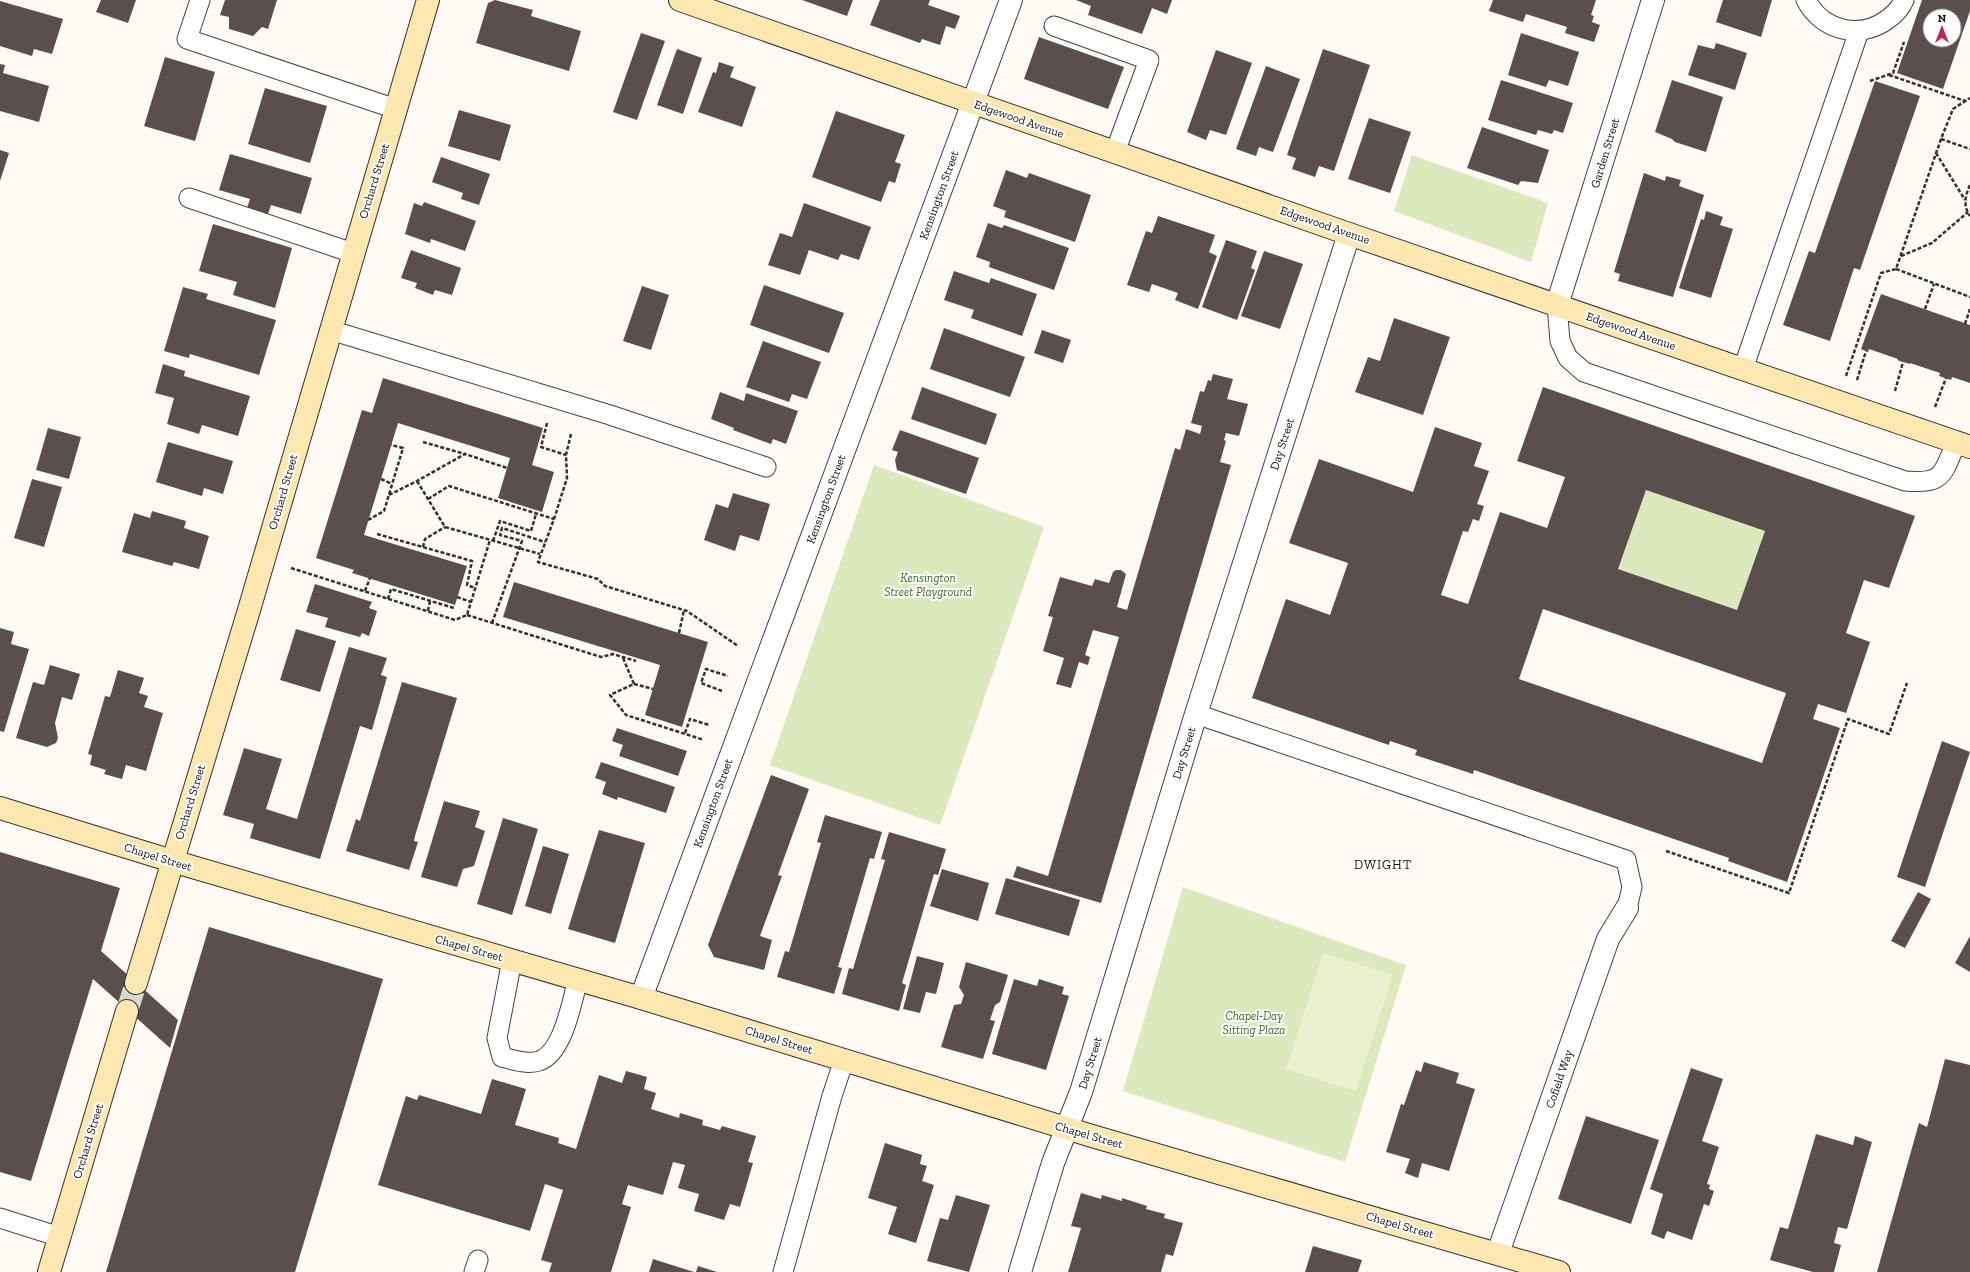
<svg xmlns="http://www.w3.org/2000/svg" width="1970" height="1272" font-family="'Zilla Slab',serif">
<rect width="100%" height="100%" fill="#fffbf4"/>
<!-- green -->
<g fill="#dce9bd">
<path d="M1412 155 1548 203 1531 262 1394 211Z"/>
<path d="M874 465 1044 527 940 825 770 765Z"/>
<path d="M1646 490 1765 531 1737 610 1618 569Z"/>
<path d="M1183 887 1406 965 1345 1162 1123 1091Z"/>
</g>
<!-- pitch -->
<path fill="#ebf1cf" d="M1323 953 1393 975 1356 1091 1286 1069Z"/>
<!-- building -->
<g fill="#594f4d" fill-rule="evenodd">
<path d="M101 0H136L128 23 96 12Z"/>
<path d="M225 0H277L268 29 262 27 253 36 229 29V17L220 15Z"/>
<path d="M495 0 533 10 531 16 581 31 569 71 476 43 488 3Z"/>
<path d="M802 0H853L847 16Z"/>
<path d="M880 0H930L928 5 960 16 955 29 946 26 940 45 922 39 920 43 870 25Z"/>
<path d="M1076 0H1172L1167 14 1152 8 1142 34 1088 15 1091 6Z"/>
<path d="M1493 0H1596L1591 15 1594 16 1592 22 1600 25 1594 42 1565 33 1567 27 1526 14 1523 22 1489 11Z"/>
<path d="M1723 0H1772L1761 37 1716 22Z"/>
<path d="M1922 0H1970V11L1943 89 1897 73ZM1930 16H1954V40H1930Z"/>
<path d="M0 1 63 19 52 54 34 49 32 56 0 46Z"/>
<path d="M641 33 665 41 637 120 613 112Z"/>
<path d="M1521 33 1579 52 1568 86 1549 80 1546 87 1508 75Z"/>
<path d="M1039 37 1124 67 1108 109 1024 79Z"/>
<path d="M1716 43 1747 53 1735 90 1688 75 1698 45 1714 49Z"/>
<path d="M677 49 702 58 683 114 657 105Z"/>
<path d="M1323 49 1370 65 1334 171 1319 166 1315 177 1292 169 1296 158 1287 155Z"/>
<path d="M1216 50 1252 63 1226 135 1210 130 1206 140 1187 132Z"/>
<path d="M165 57 215 72 195 141 144 126Z"/>
<path d="M719 62 734 67 730 77 756 87 742 127 698 112 713 72 716 73Z"/>
<path d="M0 64 5 65 3 73 49 86 39 122 0 111Z"/>
<path d="M1266 66 1300 79 1273 152 1259 147 1256 156 1236 149Z"/>
<path d="M1501 80 1573 103 1563 133 1554 130 1552 134 1538 130 1536 135 1488 120Z"/>
<path d="M1672 80 1723 97 1706 152 1675 142 1672 139 1655 132Z"/>
<path d="M1875 81 1920 96 1860 270 1854 268 1830 341 1783 325 1809 251 1815 253Z"/>
<path d="M265 88 327 106 310 163 248 144Z"/>
<path d="M459 110 511 125 500 161 448 146Z"/>
<path d="M836 111 905 135 895 162 901 164 895 183 889 181 881 202 812 177Z"/>
<path d="M1369 118 1411 132 1390 193 1348 179Z"/>
<path d="M1482 127 1549 150 1538 183 1521 181 1518 185 1467 168Z"/>
<path d="M0 150 9 153 0 181Z"/>
<path d="M230 154 312 178 301 214 271 205 268 214 247 208 250 199 219 190Z"/>
<path d="M441 157 490 174 479 205 461 199 463 193 432 182Z"/>
<path d="M1006 170 1027 178 1029 173 1091 195 1075 242 1004 217 1006 211 993 206Z"/>
<path d="M1644 173 1665 181 1666 176 1681 180 1679 186 1704 195 1673 297 1618 281 1620 274 1614 272Z"/>
<path d="M424 202 476 221 465 251 431 239 430 243 405 234 414 203 422 206Z"/>
<path d="M804 203 871 227 859 260 841 254 838 260 809 250 800 275 768 265 780 233 792 237Z"/>
<path d="M1706 211 1723 217 1720 225 1733 229 1711 298 1679 288 1701 219 1704 220Z"/>
<path d="M1158 216 1215 235 1209 252 1217 256 1198 309 1175 300 1178 293 1152 284 1149 292 1127 285 1146 231 1152 233Z"/>
<path d="M988 223 1002 228 1004 225 1069 248 1054 290 989 267 990 262 976 257Z"/>
<path d="M213 224 292 248 275 308 233 295 237 282 199 271Z"/>
<path d="M1226 240 1257 251 1251 268 1255 270 1237 320 1202 307Z"/>
<path d="M411 250 461 268 452 295 435 290 433 295 415 288 417 283 401 278Z"/>
<path d="M1264 251 1303 264 1280 329 1241 316Z"/>
<path d="M954 271 989 283 991 278 1037 294 1022 336 971 318 974 310 944 300Z"/>
<path d="M764 285 844 313 829 353 750 325Z"/>
<path d="M642 286 669 295 651 350 623 341Z"/>
<path d="M183 287 208 294 206 299 276 320 259 375 190 354 189 358 164 351Z"/>
<path d="M1881 294 1970 325V383L1952 377 1951 380 1939 376 1940 373 1910 363V364L1903 362 1897 360 1898 359 1869 349 1868 352 1861 349Z"/>
<path d="M1394 318 1450 337 1423 415 1355 392 1368 357 1380 361Z"/>
<path d="M944 328 1025 357 1010 397 930 369Z"/>
<path d="M1042 330 1071 340 1063 363 1034 353Z"/>
<path d="M763 341 821 362 807 399 792 394 789 402 746 387Z"/>
<path d="M163 364 185 371 184 376 250 396 238 436 202 425 199 434 167 424 174 398 155 393Z"/>
<path d="M1213 374 1233 379 1227 399 1248 404 1239 436 1226 433 1224 440 1226 441 1220 462 1231 465 1101 903 1013 877 1017 866 1048 876 1119 637 1093 630 1085 655 1090 657 1088 665 1079 662 1071 688 1056 684 1064 658 1043 651 1053 617 1048 616 1060 577 1092 586 1095 579 1109 583 1113 572 1116 570H1121L1126 574 1117 607 1127 610 1175 448 1180 450 1186 429 1200 434 1202 426 1191 423 1200 391 1204 392 1208 380 1211 381Z"/>
<path d="M383 378 543 428 532 465 554 472 542 512 498 498 510 458 398 423 364 535 467 566 455 605 352 573 354 570 316 558 362 410 372 413Z"/>
<path d="M922 387 997 414 986 445 911 419Z"/>
<path d="M1543 387 1915 516 1889 588 1864 580 1846 633 1870 642 1846 713 1818 704 1813 719 1840 728 1787 882 1728 861 1729 858 1474 770 1473 774 1415 755 1417 750 1390 741 1389 745 1252 698 1286 599 1330 615 1348 563 1289 543 1319 459 1413 492 1435 427 1482 443 1474 466 1489 471 1477 504 1484 506 1479 521 1473 519 1468 532 1463 531 1441 595 1468 604 1500 512 1547 528 1565 477 1517 461ZM1646 490 1765 531 1737 610 1618 569ZM1543 609 1786 693 1762 763 1519 679Z"/>
<path d="M720 392 744 401 746 393 798 411 786 444 773 439 771 444 733 430 734 428 711 419Z"/>
<path d="M48 428 81 437 69 479 36 470Z"/>
<path d="M900 430 979 458 966 494 897 470 895 460 898 452 892 450Z"/>
<path d="M168 442 233 461 223 494 204 488 202 496 156 482Z"/>
<path d="M32 479 62 487 44 547 14 538Z"/>
<path d="M733 493 770 504 759 541 740 535 735 551 704 540 716 504 728 508Z"/>
<path d="M152 511 186 521 184 528 209 536 199 569 174 562 172 566 122 552 134 513 150 518Z"/>
<path d="M514 582 708 642 682 727 645 715 660 665 503 617Z"/>
<path d="M315 584 372 602 369 608 377 611 369 636 362 633 360 637 325 627 328 618 306 612Z"/>
<path d="M0 628 14 632 11 644 29 649 4 732 0 731Z"/>
<path d="M296 629 336 641 320 692 280 680Z"/>
<path d="M349 647 387 658 381 675 387 677 372 730 360 726 320 859 250 838 254 824 223 815 244 748 282 759 266 809 297 819Z"/>
<path d="M50 665 80 674 72 700 62 697 55 723 58 738 56 743 47 747 16 738 33 682 44 685Z"/>
<path d="M118 670 144 678 139 693 148 696 144 707 163 713 146 771 126 765 122 779 104 774 106 770 90 765 92 755 88 754 105 696 110 697Z"/>
<path d="M402 682 457 698 415 836 414 841 418 842 409 870 346 851 356 819 360 821Z"/>
<path d="M617 728 687 751 678 776 619 756 623 745 612 741Z"/>
<path d="M1942 741 1970 752 1925 887 1897 877Z"/>
<path d="M601 762 675 787 666 813 618 797 617 800 602 794 606 782 595 778Z"/>
<path d="M771 775 809 789 778 875 782 876 760 936 772 940 764 970 714 957 708 945Z"/>
<path d="M444 801 480 811 475 827 485 831 474 866 463 869 457 887 421 877Z"/>
<path d="M825 815 882 832 874 859 870 858 838 967 842 968 834 994 777 977 785 951 789 952 821 843 817 842Z"/>
<path d="M503 818 538 829 512 915 477 904Z"/>
<path d="M599 830 645 843 615 943 568 929Z"/>
<path d="M889 832 946 849 938 875 934 874 902 983 906 985 899 1011 842 994 849 968 853 969 885 860 881 859Z"/>
<path d="M543 846 569 854 551 914 525 906Z"/>
<path d="M0 852 120 888 101 951 178 1020 170 1048 93 979 31 1181 0 1172Z"/>
<path d="M942 869 989 883 978 921 930 906Z"/>
<path d="M1006 878 1080 900 1069 936 995 914Z"/>
<path d="M1918 892 1931 899 1905 948 1891 941Z"/>
<path d="M209 927 383 979 295 1272H106Z"/>
<path d="M1970 936V972L1955 963Z"/>
<path d="M917 956 944 963 936 994 926 992 920 1013 903 1009Z"/>
<path d="M966 962 1008 975 1000 1002 995 1005 990 1020 995 1021 983 1059 941 1047 954 1005 961 1004 964 995 959 987Z"/>
<path d="M1014 979 1037 986 1039 979 1064 987 1062 994 1069 996 1046 1070 992 1054Z"/>
<path d="M1945 1059 1970 1065V1272H1877L1919 1123 1927 1127Z"/>
<path d="M1424 1062 1459 1073 1456 1083 1475 1089 1449 1171 1422 1163 1418 1178 1405 1173 1410 1159 1386 1152 1401 1104 1404 1105 1416 1070 1421 1072Z"/>
<path d="M1691 1068 1723 1079 1702 1141 1719 1147 1707 1184 1710 1185 1709 1189 1714 1191 1709 1206 1704 1204 1692 1240 1667 1231 1664 1239 1651 1234 1663 1194 1650 1189Z"/>
<path d="M626 1071 647 1077 644 1089 656 1093 651 1109 679 1118 680 1113 703 1120 702 1125 720 1130 722 1126 756 1136 748 1162 753 1163 740 1207 730 1204 724 1220 694 1211 699 1194 678 1188 685 1165 673 1162 663 1195 628 1185 622 1204 631 1207 611 1272H549L552 1263 541 1260 563 1190 545 1184 530 1231 378 1185 406 1096 417 1100 419 1095 481 1114 492 1079 526 1089 515 1125 559 1138 558 1143 576 1149 599 1075 622 1083Z"/>
<path d="M1586 1116 1659 1140 1631 1224 1558 1199Z"/>
<path d="M1816 1134 1853 1145 1855 1136 1872 1142 1847 1229 1838 1227 1834 1243 1841 1245 1834 1272H1813L1770 1260 1780 1227 1788 1229Z"/>
<path d="M885 1143 922 1155 920 1164 927 1166 922 1181 934 1185 916 1243 888 1234 897 1207 868 1198Z"/>
<path d="M1081 1193 1101 1199 1102 1195 1122 1201V1198L1147 1206 1146 1209 1165 1214 1164 1218 1183 1223 1173 1256 1166 1254 1161 1272H1068L1081 1228 1071 1226Z"/>
<path d="M956 1195 990 1205 969 1272 927 1261 940 1218 948 1220Z"/>
<path d="M1313 1246 1362 1260 1358 1272H1305Z"/>
<path d="M653 1259 694 1272H649Z"/>
<path d="M698 1266 717 1272H696Z"/>
</g>
<g fill="none" stroke-linecap="round" stroke-linejoin="round">
<!-- secondary-tunnel -->
<path stroke="#dbd8d2" stroke-width="22" stroke-dasharray="22 11" stroke-linecap="butt" d="M127 1011 136 983"/>
<defs>
<g id="lane">
<path d="M200 0 187 39 396 109"/>
<path d="M1806 0C1822 31 1860 40 1888 19 1895 14 1901 7 1904 0"/>
<path d="M1054 26 1149 60 1115 152"/>
<path d="M189 198 353 253"/>
<path d="M1557 305 1560 341 1568 358 1584 372 1905 481C1944 484 1942 475 1956 443"/>
<path d="M330 330 610 415 766 467"/>
<path d="M1743 369 1859 31"/>
<path d="M1196 714 1626 860 1632 887 1627 908"/>
<path d="M512 960 497 1038 502 1057C513 1060 528 1065 539 1061 563 1053 572 1002 578 979"/>
<path d="M0 1218 60 1237"/>
<path d="M474 1272 478 1260"/>
<path d="M783 1272 832 1096 844 1060"/>
</g>
<g id="street">
<path d="M1557 305 1653 0"/>
<path d="M641 998 1011 0"/>
<path d="M1498 1253 1608 939 1627 908"/>
<path d="M1020 1272 1053 1163 1081 1092 1196 714 1349 234"/>
</g>
<g id="secondary">
<path d="M680 0 1349 234 1970 447"/>
<path d="M0 808 172 861 641 998 1092 1136 1559 1272"/>
<path d="M136 983 249 610 428 0"/>
<path d="M49 1272 127 1011"/>
</g>
</defs>
<!-- lane casing -->
<use href="#lane" stroke="#434343" stroke-width="21"/>
<!-- street casing -->
<use href="#street" stroke="#434343" stroke-width="24"/>
<!-- secondary casing -->
<use href="#secondary" stroke="#323232" stroke-width="24"/>
<!-- path -->
<g stroke="#323232" stroke-width="2.5" stroke-dasharray="4 2" stroke-linecap="butt">
<path d="M1889 75 1965 101"/>
<path d="M1870 81 1893 73 1904 42"/>
<path d="M1941 139 1970 149"/>
<path d="M1936 153 1965 200"/>
<path d="M1970 185C1965 196 1963 206 1970 216"/>
<path d="M1901 256 1932 243 1968 212"/>
<path d="M1896 269 1970 297"/>
<path d="M1925 309 1934 284"/>
<path d="M1965 324 1970 309"/>
<path d="M1846 376 1881 273 1896 269 1941 139 1953 109 1970 98"/>
<path d="M1857 380 1866 351"/>
<path d="M1895 391 1903 362"/>
<path d="M1935 407 1946 378"/>
<path d="M547 423 541 447 566 455"/>
<path d="M571 434 566 455 567 478 554 519 538 562 598 579 605 586 687 611 738 646"/>
<path d="M423 442 465 454"/>
<path d="M381 479 392 484"/>
<path d="M417 481 445 527 540 554"/>
<path d="M389 495 417 481 465 454 507 468"/>
<path d="M428 499 449 486 554 519"/>
<path d="M368 520 384 511 403 448 391 445"/>
<path d="M377 534 472 561 467 585 475 588"/>
<path d="M493 541 500 521 531 531 536 514"/>
<path d="M423 547 425 539 445 527"/>
<path d="M291 568 455 620 467 615 490 540"/>
<path d="M365 591 370 578"/>
<path d="M457 597 471 602"/>
<path d="M388 599 391 589 454 608"/>
<path d="M428 611 430 601"/>
<path d="M467 615 601 657 613 654 636 661"/>
<path d="M492 623 522 541 500 535 502 528 545 542"/>
<path d="M679 633 684 610"/>
<path d="M623 658 634 684 610 695 626 715 704 740"/>
<path d="M634 684 653 689"/>
<path d="M722 691 701 683 706 669 728 676"/>
<path d="M685 733 690 719 709 725"/>
<path d="M1666 851 1789 893 1848 719 1889 734 1907 683"/>
</g>
<!-- lane -->
<use href="#lane" stroke="#fff" stroke-width="19"/>
<!-- street -->
<use href="#street" stroke="#fff" stroke-width="22"/>
<!-- secondary -->
<use href="#secondary" stroke="#fde7b0" stroke-width="22"/>
</g>
<g text-anchor="middle" dominant-baseline="central" stroke-width="4" stroke-linejoin="round" paint-order="stroke">
<!-- street labels -->
<g font-size="12" fill="#101010" stroke="#fff">
<text transform="translate(1019 119) rotate(19)">Edgewood Avenue</text>
<text transform="translate(1605 153) rotate(-73)">Garden Street</text>
<text transform="translate(374 181) rotate(-73)">Orchard Street</text>
<text transform="translate(939 195) rotate(-70)">Kensington Street</text>
<text transform="translate(1325 225) rotate(19)">Edgewood Avenue</text>
<text transform="translate(1631 331) rotate(19)">Edgewood Avenue</text>
<text transform="translate(1282 444) rotate(-72)">Day Street</text>
<text transform="translate(283 492) rotate(-74)">Orchard Street</text>
<text transform="translate(826 499) rotate(-70)">Kensington Street</text>
<text transform="translate(1184 753) rotate(-73)">Day Street</text>
<text transform="translate(190 802) rotate(-73)">Orchard Street</text>
<text transform="translate(713 803) rotate(-70)">Kensington Street</text>
<text transform="translate(158 857) rotate(17)">Chapel Street</text>
<text transform="translate(469 948) rotate(16)">Chapel Street</text>
<text transform="translate(779 1040) rotate(17)">Chapel Street</text>
<text transform="translate(1090 1063) rotate(-73)">Day Street</text>
<text transform="translate(1559 1079) rotate(-71)">Cofield Way</text>
<text transform="translate(1089 1135) rotate(16)">Chapel Street</text>
<text transform="translate(88 1141) rotate(-73)">Orchard Street</text>
<text transform="translate(1400 1225) rotate(16)">Chapel Street</text>
</g>
<!-- park labels -->
<g font-size="12" font-style="italic" fill="#3c6821" stroke="#fff">
<text x="928" y="578">Kensington<tspan x="928" dy="14">Street Playground</tspan></text>
<text x="1254" y="1016">Chapel-Day<tspan x="1254" dy="14">Sitting Plaza</tspan></text>
</g>
<!-- neighbourhood labels -->
<g font-size="13" letter-spacing="1" fill="#101010" stroke="#fff">
<text x="1383" y="864">DWIGHT</text>
</g>
</g>
<!-- north arrow -->
<g transform="translate(1942 28)"><circle r="19" fill="#ffffff" stroke="#9f9f9f"/>
<path d="M0-3L7 15L0 10L-7 15Z" fill="#bf2a4b"/>
<text y="-6" font-size="11" font-weight="bold" text-anchor="middle" fill="#101010">N</text>
</g>
</svg>
